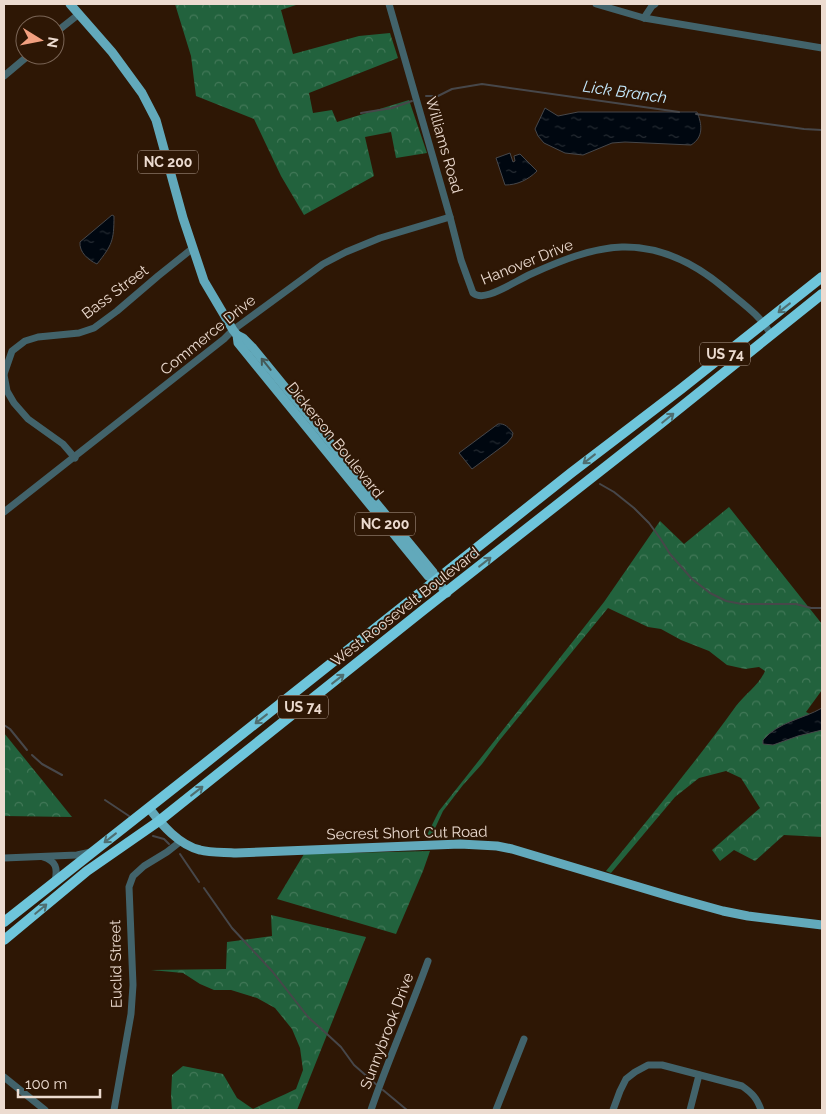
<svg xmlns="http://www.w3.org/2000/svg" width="826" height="1114" font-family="Raleway,sans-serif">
<defs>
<pattern id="forest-crowns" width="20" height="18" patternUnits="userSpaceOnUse" patternTransform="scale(1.25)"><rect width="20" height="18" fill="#22623d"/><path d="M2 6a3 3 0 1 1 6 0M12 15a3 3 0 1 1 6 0" fill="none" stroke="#427858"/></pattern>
<pattern id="water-ripples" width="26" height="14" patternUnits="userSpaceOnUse" patternTransform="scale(1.25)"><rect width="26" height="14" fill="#000710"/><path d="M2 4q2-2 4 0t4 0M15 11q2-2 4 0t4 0" fill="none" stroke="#252b32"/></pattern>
</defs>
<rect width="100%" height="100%" fill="#2e1705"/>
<!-- forest -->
<g fill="url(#forest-crowns)">
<path d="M175 4H299L281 10 293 54 359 36 390 33 398 58 309 93 313 113 332 110 337 122 409 100 427 153 396 158 391 132 365 137 374 176 304 215 281 176 254 119 196 96 191 56Z"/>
<path d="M729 507 822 624V690L806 712 822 720V837L784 835 755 861 734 850 720 861 712 850 760 808 741 778 726 771 699 778 675 797 611 873 606 871C650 817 695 763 736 706 745 694 759 685 765 671L759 667 745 669 727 665 709 651 681 640 661 629 648 627 608 608 499 741 482 764 463 785 443 811 431 837H426L439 811 604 602 660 521 684 544Z"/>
<path d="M4 733 72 817 4 816Z"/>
<path d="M430 851 423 871 396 934 277 899 304 854Z"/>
<path d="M271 915 366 937 297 1110H172L171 1096 172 1075 183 1066 223 1074 237 1098 253 1109C267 1102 282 1096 296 1089L303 1070 300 1048 292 1029 275 1008 257 998 231 990H214L200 984 183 973 151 970 226 969 227 942 272 936Z"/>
</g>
<!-- water -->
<g fill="url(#water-ripples)" stroke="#47474a">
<path d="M545 108 558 116 578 112H697C702 124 704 137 691 145L625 142 612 143 583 155 565 153 544 143 538 136 535 129Z"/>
<path d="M510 153 513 162 515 161 514 156 520 154 537 171C528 180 517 185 505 185L496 158Z"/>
<path d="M112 215 114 216C114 241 112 245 97 264 88 260 79 252 80 242Z"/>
<path d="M498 424C505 423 509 428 513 433L512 437 507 443 472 469 459 453Z"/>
<path d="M822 708V730L798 736 773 745 763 744V740C778 722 803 719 822 708Z"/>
</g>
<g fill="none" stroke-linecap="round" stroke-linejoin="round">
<!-- stream -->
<g stroke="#47474a" stroke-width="2">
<path d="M426 96H438L452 89 482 84 679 112"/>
<path d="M361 113 392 108 412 101"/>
<path d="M696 114 804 129 822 130"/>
<path d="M600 484 614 492 634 508 649 523 660 538 670 554 692 579 710 593 726 601 742 604H796L811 608H821"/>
<path d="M4 725 10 729 27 750"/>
<path d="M32 755 42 764 62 775"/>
<path d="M105 800 129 816"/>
<path d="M153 836 164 839 169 844"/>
<path d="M180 854 199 882"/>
<path d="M204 888 232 928 272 971 308 1017 328 1035 341 1047 354 1065 378 1086"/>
<path d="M383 1090 407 1110"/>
</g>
<!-- minor -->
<g stroke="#42636b" stroke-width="7">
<path d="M389 4 450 217 461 260 473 293C478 297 484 296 490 294 505 289 518 280 531 274 560 261 591 248 622 247 661 246 694 263 723 287 739 301 761 315 771 335"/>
<path d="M596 4 644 18 822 48"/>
<path d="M644 18 652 6 655 4"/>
<path d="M55 33 79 14"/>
<path d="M4 76 29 55"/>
<path d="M4 374 12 351 25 341 38 337 79 333 94 328 117 311 158 276 193 248"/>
<path d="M4 375 7 391 14 403 28 419 63 444 75 458"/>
<path d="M4 512 224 339 233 330 323 264 346 252 380 238 450 217"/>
<path d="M43 857C56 861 58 868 55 881"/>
<path d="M4 858 77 855 91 852"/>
<path d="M4 1077 45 1110"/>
<path d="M114 1110 131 1014 133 985 129 887 133 876 144 866 167 852 181 841"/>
<path d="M371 1110C388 1060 410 1011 428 961"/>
<path d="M496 1110 524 1039"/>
<path d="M613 1110 620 1091 626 1079 635 1072 648 1065H662L742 1086C752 1093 757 1098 761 1110"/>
<path d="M690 1110 699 1075"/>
</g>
<!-- major -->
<g stroke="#62a9bb" stroke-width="9">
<path d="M70 4 112 52 142 93 156 120 183 218 204 281 233 330 237 335 243 338 253 348 325 436 362 483 363 487 433 572 436 580 447 593"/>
<path d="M237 335 238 343 428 576 436 580"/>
<path d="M149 808C162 825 179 845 200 850 211 853 225 852 236 853L460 844 497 846 512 849 676 898 723 911 748 916 822 925"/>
</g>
<!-- highway -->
<g stroke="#6ec5db" stroke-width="10">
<path d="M4 922 198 769 571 473 681 389 822 277"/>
<path d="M4 940 87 871 159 821 422 611 660 424 822 294"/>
</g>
</g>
<!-- one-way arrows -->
<defs><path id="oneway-shaft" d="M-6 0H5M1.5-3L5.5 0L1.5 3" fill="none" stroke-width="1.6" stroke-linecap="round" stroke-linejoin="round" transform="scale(1.25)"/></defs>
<g stroke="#4e6e70">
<use href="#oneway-shaft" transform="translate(784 308) rotate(142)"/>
<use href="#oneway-shaft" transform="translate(668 418) rotate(-39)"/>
<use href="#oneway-shaft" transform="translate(589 459) rotate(142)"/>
<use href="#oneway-shaft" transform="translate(485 562) rotate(-38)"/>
<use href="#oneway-shaft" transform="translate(338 679) rotate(-38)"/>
<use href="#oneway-shaft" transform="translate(261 719) rotate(142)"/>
<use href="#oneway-shaft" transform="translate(197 791) rotate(-38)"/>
<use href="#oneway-shaft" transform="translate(110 838) rotate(142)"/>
<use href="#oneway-shaft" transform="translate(41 909) rotate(-40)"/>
</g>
<use stroke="#455957" href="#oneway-shaft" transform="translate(266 364) rotate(-129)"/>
<g text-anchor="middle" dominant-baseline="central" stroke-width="4" stroke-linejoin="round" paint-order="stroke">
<!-- shield labels -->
<g fill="#2e1705" stroke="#b3a093" stroke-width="1">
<rect x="138" y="150.5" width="60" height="23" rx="4"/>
<rect x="700" y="342.5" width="50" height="23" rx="4"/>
<rect x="355" y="512.5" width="60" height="23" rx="4"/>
<rect x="278" y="695.5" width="50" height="23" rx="4"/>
</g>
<g font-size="14" font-weight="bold" fill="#ecdbd0">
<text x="168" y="162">NC 200</text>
<text x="725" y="354">US 74</text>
<text x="385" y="524">NC 200</text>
<text x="303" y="707">US 74</text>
</g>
<!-- street labels -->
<g font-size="15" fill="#ecdbd0" stroke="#2e1705">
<text transform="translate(444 145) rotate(74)">Williams Road</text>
<text transform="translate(527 262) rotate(-22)">Hanover Drive</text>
<text transform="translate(115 292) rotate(-37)">Bass Street</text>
<text transform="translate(208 335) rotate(-39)">Commerce Drive</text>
<text transform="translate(335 440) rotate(51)">Dickerson Boulevard</text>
<text transform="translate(405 607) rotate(-38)">West Roosevelt Boulevard</text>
<text transform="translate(407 833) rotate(-1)">Secrest Short Cut Road</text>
<text transform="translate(116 964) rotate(-91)">Euclid Street</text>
<text transform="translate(387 1031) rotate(-69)">Sunnybrook Drive</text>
</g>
<!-- water labels -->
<g font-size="16" font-style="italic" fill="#c5eafe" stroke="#2e1705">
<text transform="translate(625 92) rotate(8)">Lick Branch</text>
</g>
</g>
<!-- border -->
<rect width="826" height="1114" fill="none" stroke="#ecdbd0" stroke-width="10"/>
<!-- north arrow -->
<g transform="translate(40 40) rotate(100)"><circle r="24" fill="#2e1705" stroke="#7a6556"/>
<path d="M0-4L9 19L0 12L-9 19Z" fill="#f2a080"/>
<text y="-8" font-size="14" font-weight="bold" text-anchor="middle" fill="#ecdbd0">N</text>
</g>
<!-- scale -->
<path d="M18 1089v8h82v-8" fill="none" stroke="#ecdbd0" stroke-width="2.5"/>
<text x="25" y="1089" font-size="15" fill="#ecdbd0" stroke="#2e1705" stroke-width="4" paint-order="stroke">100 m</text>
</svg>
